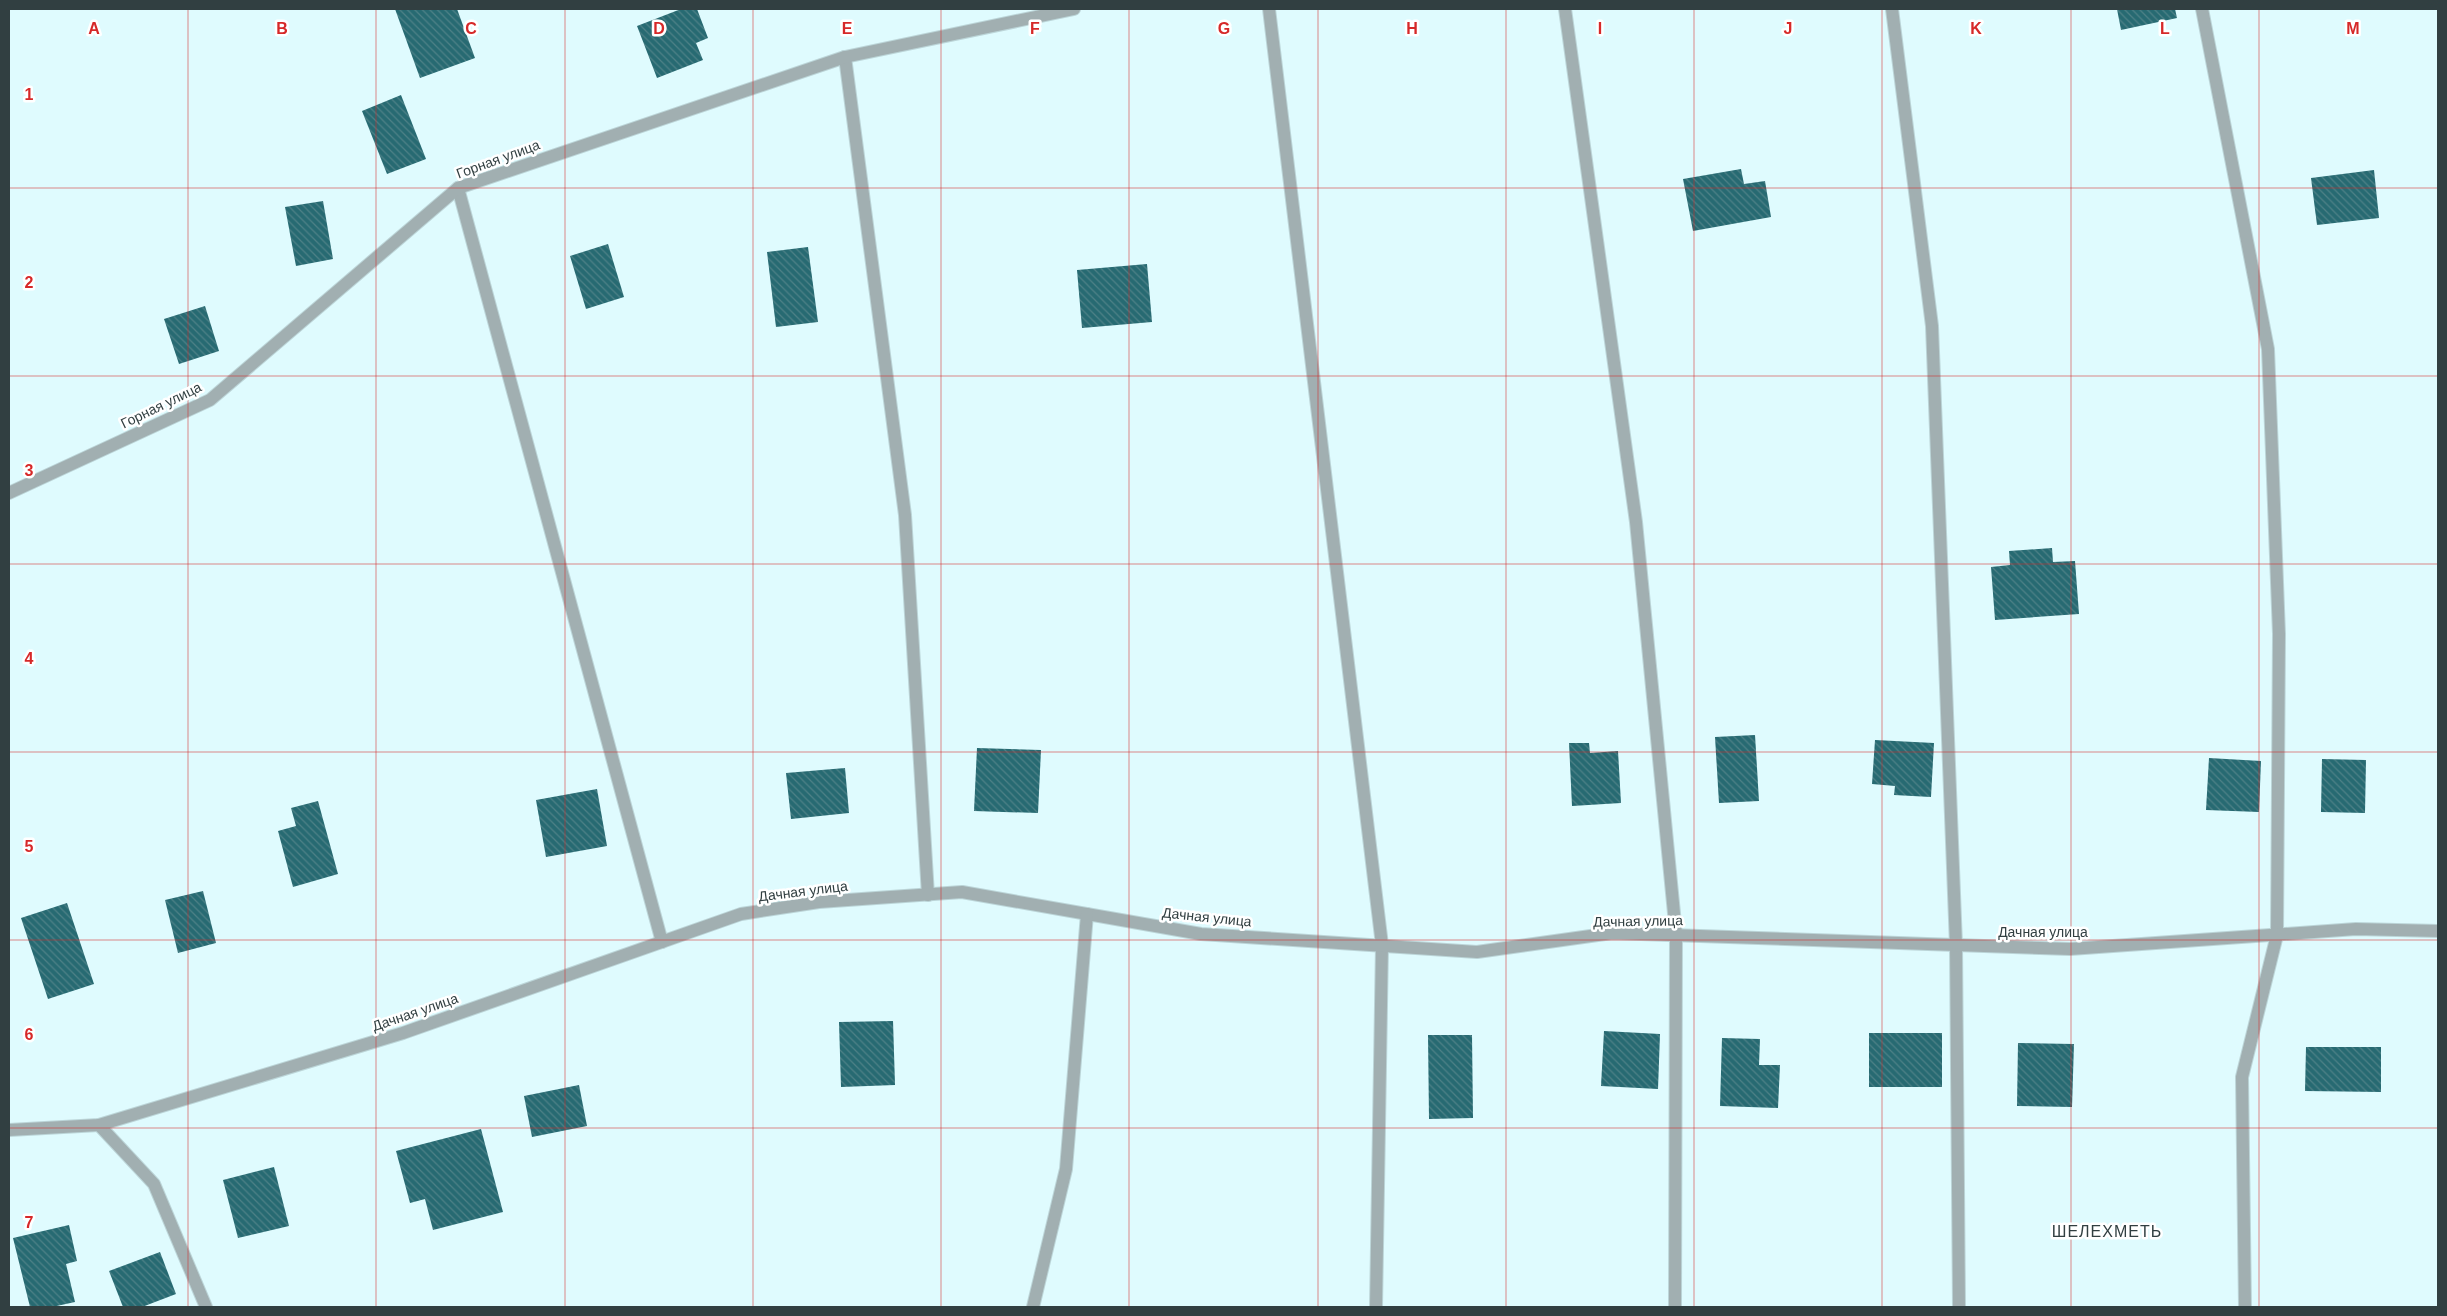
<svg xmlns="http://www.w3.org/2000/svg" width="2447" height="1316" font-family="Helvetica,sans-serif">
<defs>
<pattern id="building-back-hatch" width="6" height="6" patternUnits="userSpaceOnUse" patternTransform="scale(1.25)"><rect width="6" height="6" fill="#276a72"/><path d="M-1 5l2 2M0 0l6 6M5-1l2 2" fill="none" stroke="#4e8187"/></pattern>
</defs>
<rect width="100%" height="100%" fill="#dffbfe"/>
<!-- building -->
<g fill="url(#building-back-hatch)">
<path d="M395 9H457L475 58 420 78Z"/>
<path d="M681 9H697L708 38 696 43 703 60 657 78 637 26Z"/>
<path d="M2117 9H2175L2177 18 2121 30Z"/>
<path d="M401 95 426 159 387 174 362 111Z"/>
<path d="M1741 169 1744 184 1765 181 1771 217 1693 231 1683 179Z"/>
<path d="M2374 170 2379 218 2317 225 2311 178Z"/>
<path d="M323 201 333 259 296 266 285 207Z"/>
<path d="M608 244 624 297 586 309 570 256Z"/>
<path d="M808 247 818 322 776 327 767 252Z"/>
<path d="M1147 264 1152 322 1082 328 1077 270Z"/>
<path d="M205 306 219 351 179 364 164 319Z"/>
<path d="M2052 548 2053 562 2075 561 2079 614 1995 620 1991 567 2010 565 2009 551Z"/>
<path d="M1755 735 1759 801 1719 803 1715 737Z"/>
<path d="M1875 740 1934 743 1931 797 1894 795 1895 786 1872 784Z"/>
<path d="M1569 743H1589L1590 753 1618 751 1621 803 1572 806Z"/>
<path d="M977 748 1041 750 1038 813 974 811Z"/>
<path d="M2209 758 2261 761 2259 812 2206 810Z"/>
<path d="M2322 759 2366 760 2365 813 2321 812Z"/>
<path d="M845 768 849 813 791 819 786 773Z"/>
<path d="M597 789 607 846 546 857 536 800Z"/>
<path d="M318 801 338 874 293 887 278 831 296 826 291 808Z"/>
<path d="M203 891 216 943 178 953 165 900Z"/>
<path d="M67 903 94 984 48 999 21 918Z"/>
<path d="M893 1021 895 1085 841 1087 839 1022Z"/>
<path d="M1604 1031 1660 1034 1658 1089 1601 1086Z"/>
<rect x="1869" y="1033" width="73" height="54"/>
<path d="M1428 1035H1472L1473 1118 1429 1119Z"/>
<path d="M1722 1038 1760 1039 1759 1065H1780L1778 1108 1720 1106Z"/>
<path d="M2018 1043 2074 1044 2072 1107 2017 1106Z"/>
<path d="M2306 1047H2381V1092L2305 1091Z"/>
<path d="M579 1085 587 1126 532 1137 524 1096Z"/>
<path d="M481 1129 503 1212 433 1230 425 1199 410 1203 396 1151Z"/>
<path d="M274 1167 289 1226 238 1238 223 1180Z"/>
<path d="M69 1225 77 1261 66 1264 75 1302 52 1307H30L13 1238Z"/>
<path d="M160 1252 176 1294 142 1307H123L109 1271Z"/>
</g>
<g fill="none" stroke-linecap="round" stroke-linejoin="round">
<defs>
<g id="lane">
<path d="M1269 9 1382 945 1376 1307"/>
<path d="M1565 9 1636 522 1676 934 1675 1307"/>
<path d="M1892 9 1932 326 1956 945 1959 1307"/>
<path d="M2202 9 2268 349 2279 634 2277 935 2242 1077 2245 1307"/>
<path d="M845 57 905 515 928 895"/>
<path d="M458 188 662 942"/>
<path d="M99 1125 154 1184 206 1307"/>
</g>
<g id="street">
<path d="M9 493 210 400 458 188 845 57 1074 9"/>
<path d="M9 1130 99 1125 403 1033 741 914 819 902 962 892 1201 934 1477 952 1612 933 2070 949 2356 929 2438 931"/>
<path d="M1033 1307 1066 1169 1087 914"/>
</g>
</defs>
<!-- lane casing -->
<use href="#lane" stroke="#bcd5d8" stroke-width="14"/>
<!-- street casing -->
<use href="#street" stroke="#bcd5d8" stroke-width="14"/>
<!-- lane -->
<use href="#lane" stroke="#a1afb1" stroke-width="12"/>
<!-- street -->
<use href="#street" stroke="#a1afb1" stroke-width="12"/>
</g>
<!-- grid -->
<path fill="none" stroke="#d62828" stroke-width="1" stroke-opacity="0.55" d="M188 9V1307M376 9V1307M565 9V1307M753 9V1307M941 9V1307M1129 9V1307M1318 9V1307M1506 9V1307M1694 9V1307M1882 9V1307M2071 9V1307M2259 9V1307M9 188H2438M9 376H2438M9 564H2438M9 752H2438M9 940H2438M9 1128H2438"/>
<g text-anchor="middle" dominant-baseline="central" stroke-width="5" stroke-linejoin="round" paint-order="stroke">
<!-- street labels -->
<g font-size="14" fill="#313f41" stroke="#fff">
<text transform="translate(498 159) rotate(-20)">Горная улица</text>
<text transform="translate(161 405) rotate(-26)">Горная улица</text>
<text transform="translate(803 891) rotate(-7)">Дачная улица</text>
<text transform="translate(1207 917) rotate(6)">Дачная улица</text>
<text transform="translate(1638 921) rotate(-1)">Дачная улица</text>
<text x="2043" y="932">Дачная улица</text>
<text transform="translate(415 1012) rotate(-19)">Дачная улица</text>
</g>
<!-- quarter labels -->
<g font-size="16" letter-spacing="1" fill="#313f41" stroke="#fff">
<text x="2107" y="1231">ШЕЛЕХМЕТЬ</text>
</g>
</g>
<g font-size="16" text-anchor="middle" font-weight="bold" fill="#d62828" stroke="#fff" stroke-width="5" stroke-linejoin="round" paint-order="stroke">
<text x="94" y="34">A</text>
<text x="282" y="34">B</text>
<text x="471" y="34">C</text>
<text x="659" y="34">D</text>
<text x="847" y="34">E</text>
<text x="1035" y="34">F</text>
<text x="1224" y="34">G</text>
<text x="1412" y="34">H</text>
<text x="1600" y="34">I</text>
<text x="1788" y="34">J</text>
<text x="1976" y="34">K</text>
<text x="2165" y="34">L</text>
<text x="2353" y="34">M</text>
<text x="29" y="100">1</text>
<text x="29" y="288">2</text>
<text x="29" y="476">3</text>
<text x="29" y="664">4</text>
<text x="29" y="852">5</text>
<text x="29" y="1040">6</text>
<text x="29" y="1228">7</text>
</g>
<!-- border -->
<rect width="2447" height="1316" fill="none" stroke="#313f41" stroke-width="20"/>
</svg>
